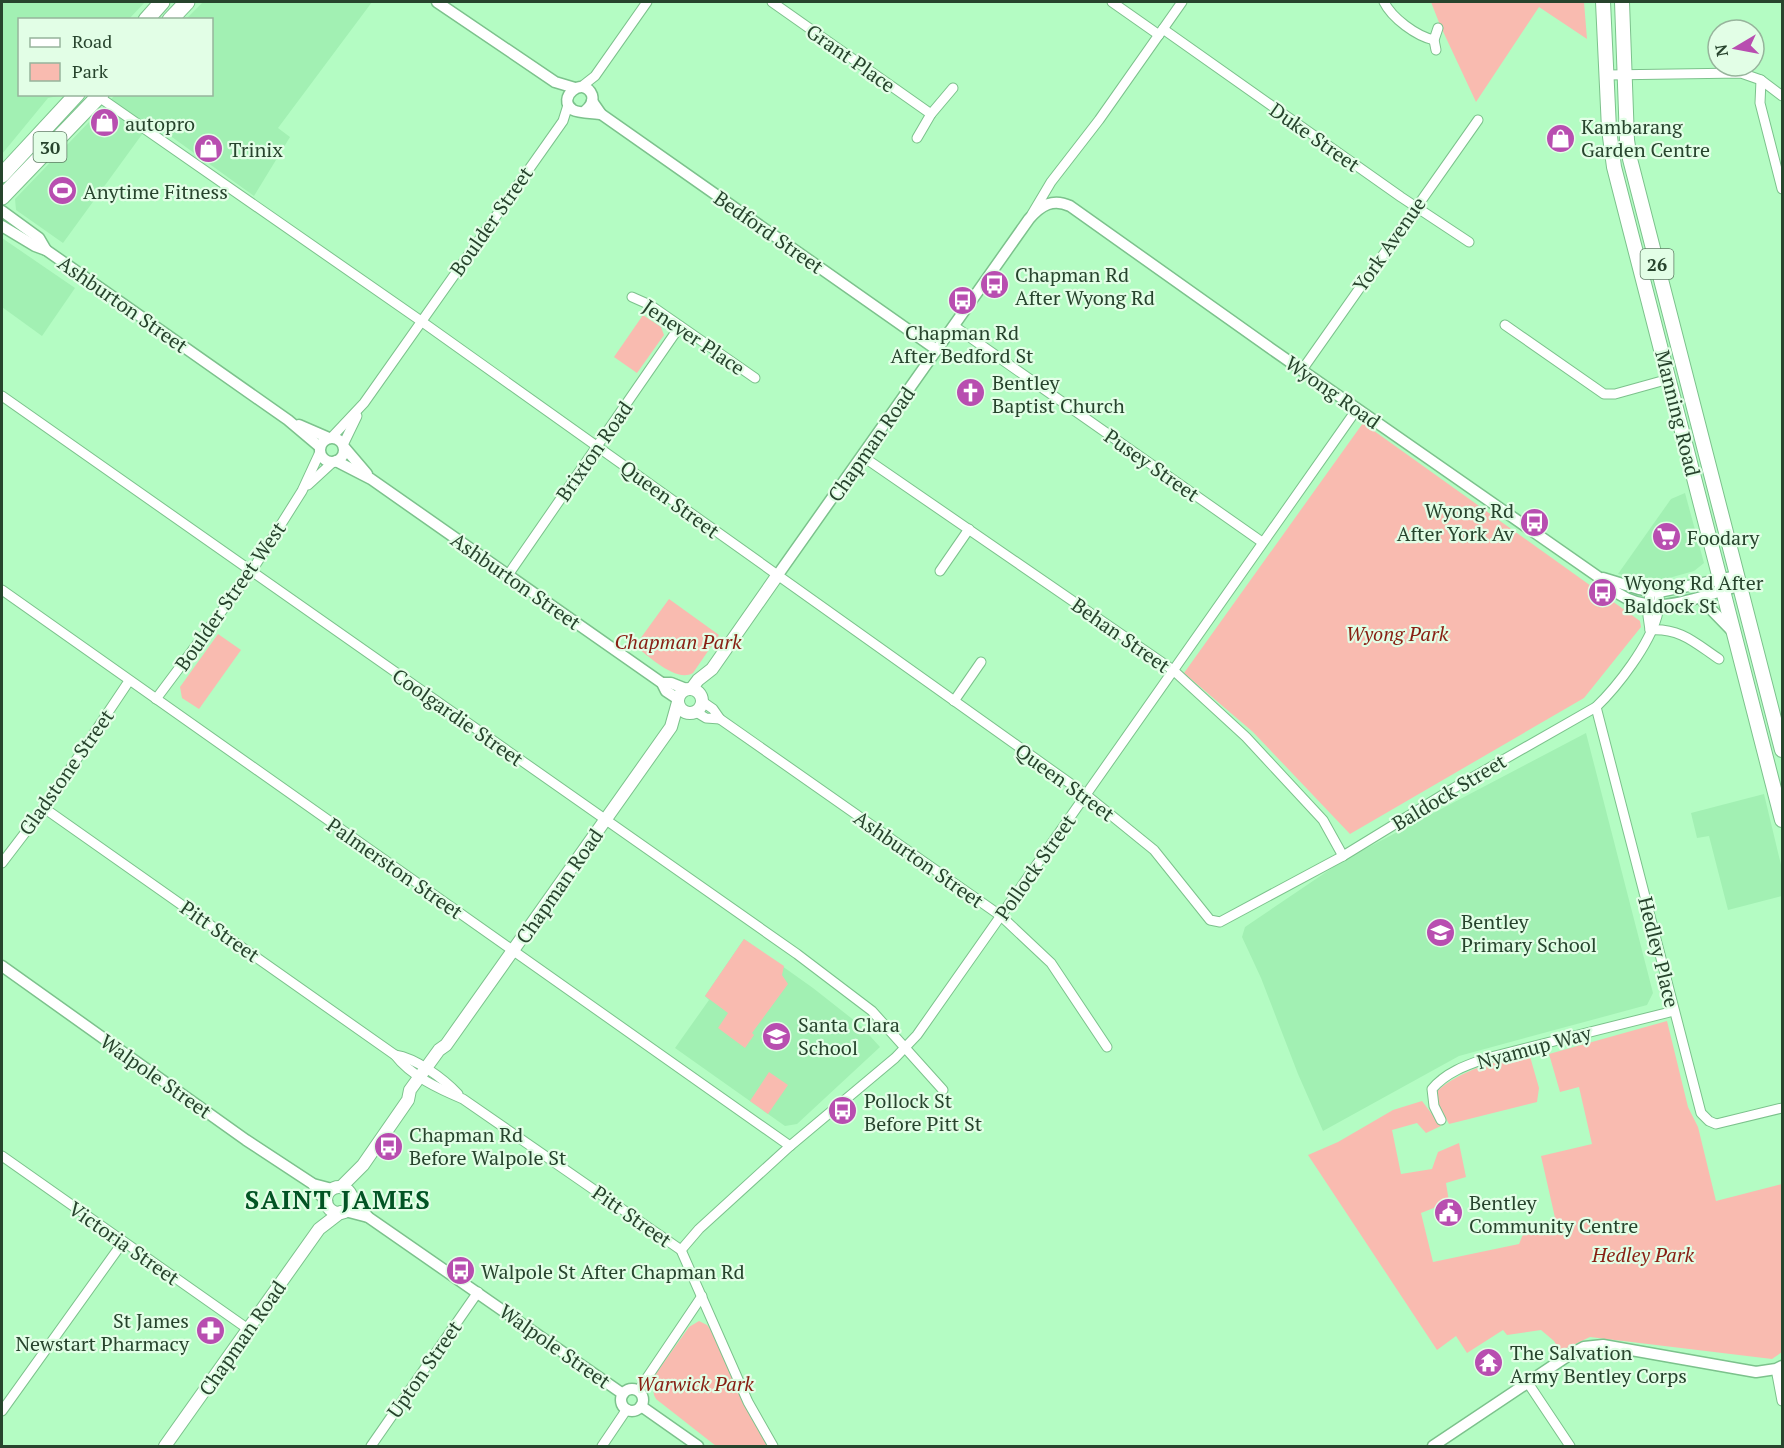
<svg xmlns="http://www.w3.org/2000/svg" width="1784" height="1448" font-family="'PT Serif',serif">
<rect width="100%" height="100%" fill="#b4fcc3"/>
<!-- built -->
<g fill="#a2f0b3">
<path d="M2 2H145L129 19 20 20V94L63 95 48 98 2 154Z"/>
<path d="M203 2H372L278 128 290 137 254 196 151 122 63 243 16 210 15 199 115 95 212 94V20L186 19Z"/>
<path d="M2 238 75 288 42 336 2 307Z"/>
<path d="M1685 493 1704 563 1694 571 1669 578 1651 580 1618 574 1671 499Z"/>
<path d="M1586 733 1653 993 1647 1005 1459 1056 1323 1131 1298 1074 1261 978 1242 937 1245 927 1344 860Z"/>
<path d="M1764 794 1782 869V896L1728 910 1709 836 1697 838 1691 813Z"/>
<path d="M744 939 813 988 860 1025 880 1047 797 1124 785 1126 675 1048 709 1000 705 996Z"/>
</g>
<!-- green -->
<g fill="#f9bbb0">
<path d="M1431 2H1584L1587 39 1539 7 1476 102 1440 25Z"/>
<path d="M643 315 661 327 664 335 637 373 614 357Z"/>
<path d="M1363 423 1640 621 1641 627 1584 698 1350 834 1253 732 1184 673Z"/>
<path d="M669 599 719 635 693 673C676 683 649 656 635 646Z"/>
<path d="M218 634 241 650 199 709 182 698 180 687Z"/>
<path d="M744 939 784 966 782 975 788 984 752 1033 754 1035 745 1048 718 1028 728 1013 705 996Z"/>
<path d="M1667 1021 1688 1107 1698 1127 1716 1201 1782 1184V1352L1772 1359 1590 1337 1560 1351 1554 1341 1541 1330 1507 1335 1503 1330 1467 1353 1456 1336 1437 1350 1308 1155 1338 1142 1393 1110 1422 1101 1441 1126 1426 1133 1417 1123 1392 1130 1401 1174 1432 1169 1438 1152 1459 1143 1466 1177 1446 1183 1449 1202 1421 1213 1433 1262 1519 1244 1524 1232 1558 1225 1556 1222 1541 1156 1592 1144 1579 1087 1560 1092 1549 1054Z"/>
<path d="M1529 1053 1539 1088 1537 1102 1449 1124 1437 1101V1091C1464 1068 1496 1062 1529 1053Z"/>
<path d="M769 1072 788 1085 768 1114 750 1101Z"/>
<path d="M699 1321 707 1325 710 1329 767 1446H716L656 1399 654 1395 652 1379 689 1327Z"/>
</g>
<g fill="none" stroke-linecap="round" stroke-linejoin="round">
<defs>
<g id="minor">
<path d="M772 2 931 114"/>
<path d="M1112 2 1159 35"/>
<path d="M1384 2C1392 18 1416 36 1434 40"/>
<path d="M1163 29 1401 197 1469 242"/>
<path d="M1436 50 1434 40 1438 28"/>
<path d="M1607 75 1741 73 1761 80 1782 96"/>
<path d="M1761 80 1760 103 1782 189"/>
<path d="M581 87 595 76 647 2"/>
<path d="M99 97 421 321 1085 794 1154 850 1210 920 1220 922 1343 856 1454 788 1596 707C1618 686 1649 645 1657 616 1659 609 1659 600 1659 592"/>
<path d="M917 138 931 114 953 88"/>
<path d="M1032 214 1051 182 1099 120 1182 2"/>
<path d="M632 297 650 305 755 378"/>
<path d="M1505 325 1604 394H1615L1669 379"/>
<path d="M954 326 1262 542"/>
<path d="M1302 370 1478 120"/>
<path d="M2 396 797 954 872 1011 943 1090"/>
<path d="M331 438 364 403 563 121 568 105"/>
<path d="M343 445 357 416"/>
<path d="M862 456 1173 670 1246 737 1323 820 1343 856"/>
<path d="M308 485 333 462"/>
<path d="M940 571 969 529"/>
<path d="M508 575 680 326"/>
<path d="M2 590 790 1146"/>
<path d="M1650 592 1648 616 1650 630"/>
<path d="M1650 630C1681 628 1695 643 1719 659"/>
<path d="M156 699 251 572 302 491 320 452"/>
<path d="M954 701 981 662"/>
<path d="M703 702 713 709 720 719 1001 916 1051 963 1107 1047"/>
<path d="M1596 707 1701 1113 1709 1121 1716 1124 1782 1108"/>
<path d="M696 712 706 718 720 719"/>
<path d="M44 808 395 1055C411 1076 439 1089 463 1099L681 1250 748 1402 773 1446"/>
<path d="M2 863 44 808 129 681"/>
<path d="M395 1055C416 1058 444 1079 458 1094"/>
<path d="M1441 1120 1434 1106 1432 1089C1446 1072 1467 1065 1487 1058L1674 1011"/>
<path d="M2 1156 248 1329"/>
<path d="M681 1250 699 1229 790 1146 895 1058 917 1035 1357 409"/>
<path d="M1776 1369 1782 1401"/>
<path d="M1528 1383 1570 1446"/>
<path d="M638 1391 702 1296"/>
<path d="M2 1411 123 1242"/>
<path d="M371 1446 478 1292"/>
<path d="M602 1446 627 1409"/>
</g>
<g id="tertiary">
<path d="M437 2 555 82 575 88"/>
<path d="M592 101 601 114 937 350"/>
<path d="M585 111C590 107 594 102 592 95 584 75 555 98 573 110 578 113 594 113 601 114"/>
<path d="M2 211 39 238 46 250"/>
<path d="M2 226 35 246 46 250 288 420 320 447"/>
<path d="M299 425 329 438"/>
<circle cx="332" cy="450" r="12"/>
<path d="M344 447 367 474"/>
<path d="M336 461 371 479 662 683 666 691 678 699"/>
<path d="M777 576 1029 219C1041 205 1053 198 1070 206L1270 348 1597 576C1604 582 1611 589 1619 594 1656 619 1702 595 1739 586"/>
<path d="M1603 578 1639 589 1659 592 1737 576"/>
<path d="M1700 598 1734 633"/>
<path d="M662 683H671L686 689"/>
<path d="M2 966 246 1140 313 1184 332 1189"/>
<path d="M313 1184 318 1193 327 1201"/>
<path d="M352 1197 368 1217"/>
<path d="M345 1211 368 1217 623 1394"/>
<circle cx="632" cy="1400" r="11"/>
<path d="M641 1406 698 1446"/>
<path d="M1433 1446 1569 1355 1584 1347 1603 1345 1756 1372 1776 1369 1782 1366"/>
</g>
<g id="secondary">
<path d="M692 688 698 680 712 669 777 576"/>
<circle cx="690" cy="701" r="12"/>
<path d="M341 1187 363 1165 408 1100 410 1090 439 1050 446 1045 671 727 678 702"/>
<circle cx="339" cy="1200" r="13"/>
<path d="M165 1446 319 1229 341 1212"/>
</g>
<g id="primary">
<path d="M1603 2 1609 129 1614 167 1782 820"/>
<path d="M1622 2 1627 140 1630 159 1782 750"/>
</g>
<g id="trunk">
<path d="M146 20 162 2"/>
<path d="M170 20 187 2"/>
<path d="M2 175 77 94"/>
<path d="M2 197 101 94"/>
</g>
</defs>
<!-- minor casing -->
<use href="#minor" stroke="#7cc28c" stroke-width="11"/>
<!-- tertiary casing -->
<use href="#tertiary" stroke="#7cc28c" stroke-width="13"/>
<!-- secondary casing -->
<use href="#secondary" stroke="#7cc28c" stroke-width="14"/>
<!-- primary casing -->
<use href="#primary" stroke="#7cc28c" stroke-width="16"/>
<!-- trunk casing -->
<use href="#trunk" stroke="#7cc28c" stroke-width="17"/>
<!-- minor -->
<use href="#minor" stroke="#fff" stroke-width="9"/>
<!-- tertiary -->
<use href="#tertiary" stroke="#fff" stroke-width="10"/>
<!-- secondary -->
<use href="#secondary" stroke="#fff" stroke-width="12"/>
<!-- primary -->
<use href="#primary" stroke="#fff" stroke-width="14"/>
<!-- trunk -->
<use href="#trunk" stroke="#fff" stroke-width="15"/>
</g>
<!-- icons -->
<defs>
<symbol id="shop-disc" viewBox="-11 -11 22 22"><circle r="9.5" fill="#b84eb0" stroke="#e2fee6"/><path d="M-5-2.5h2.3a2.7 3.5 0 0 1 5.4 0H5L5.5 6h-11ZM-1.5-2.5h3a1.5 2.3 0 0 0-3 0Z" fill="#fff"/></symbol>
<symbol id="stadium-disc" viewBox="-11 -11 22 22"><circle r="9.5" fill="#b84eb0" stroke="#e2fee6"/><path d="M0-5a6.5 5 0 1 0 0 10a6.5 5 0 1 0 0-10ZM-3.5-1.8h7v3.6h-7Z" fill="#fff"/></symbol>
<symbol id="bus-disc" viewBox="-11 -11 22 22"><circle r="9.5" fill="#b84eb0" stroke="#e2fee6"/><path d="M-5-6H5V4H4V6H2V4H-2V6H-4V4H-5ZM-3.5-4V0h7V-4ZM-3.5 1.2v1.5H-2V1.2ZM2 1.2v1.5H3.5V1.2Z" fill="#fff"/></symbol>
<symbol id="church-disc" viewBox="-11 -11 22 22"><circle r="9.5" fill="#b84eb0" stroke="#e2fee6"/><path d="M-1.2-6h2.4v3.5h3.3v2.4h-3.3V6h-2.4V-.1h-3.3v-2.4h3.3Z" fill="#fff"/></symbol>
<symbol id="supermarket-disc" viewBox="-11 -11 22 22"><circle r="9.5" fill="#b84eb0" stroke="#e2fee6"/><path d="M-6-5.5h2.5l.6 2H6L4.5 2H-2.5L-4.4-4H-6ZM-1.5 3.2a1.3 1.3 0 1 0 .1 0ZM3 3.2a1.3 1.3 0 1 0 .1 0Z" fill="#fff"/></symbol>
<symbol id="school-disc" viewBox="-11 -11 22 22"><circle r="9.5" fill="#b84eb0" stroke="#e2fee6"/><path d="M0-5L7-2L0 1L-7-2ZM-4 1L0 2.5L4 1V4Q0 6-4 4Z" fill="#fff"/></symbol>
<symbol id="civic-disc" viewBox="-11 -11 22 22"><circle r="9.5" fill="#b84eb0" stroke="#e2fee6"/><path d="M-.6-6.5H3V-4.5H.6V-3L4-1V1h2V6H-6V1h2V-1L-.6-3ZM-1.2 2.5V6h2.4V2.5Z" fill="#fff"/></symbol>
<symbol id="pharmacy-disc" viewBox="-11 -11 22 22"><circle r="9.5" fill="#b84eb0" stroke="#e2fee6"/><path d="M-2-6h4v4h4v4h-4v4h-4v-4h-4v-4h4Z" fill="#fff"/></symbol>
<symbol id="temple-disc" viewBox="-11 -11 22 22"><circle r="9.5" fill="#b84eb0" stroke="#e2fee6"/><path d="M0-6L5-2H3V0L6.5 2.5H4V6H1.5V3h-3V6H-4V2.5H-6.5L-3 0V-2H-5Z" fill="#fff"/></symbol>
</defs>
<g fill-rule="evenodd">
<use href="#shop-disc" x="88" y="106" width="33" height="33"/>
<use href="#shop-disc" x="1544" y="122" width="33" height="33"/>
<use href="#shop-disc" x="192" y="132" width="33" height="33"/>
<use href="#stadium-disc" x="46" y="174" width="33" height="33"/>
<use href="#bus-disc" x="978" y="268" width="33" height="33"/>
<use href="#bus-disc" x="946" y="284" width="33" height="33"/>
<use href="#church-disc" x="954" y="376" width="33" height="33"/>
<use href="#bus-disc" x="1518" y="506" width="33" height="33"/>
<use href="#supermarket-disc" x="1650" y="520" width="33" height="33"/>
<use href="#bus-disc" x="1586" y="576" width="33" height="33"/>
<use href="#school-disc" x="1424" y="916" width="33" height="33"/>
<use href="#school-disc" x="760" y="1020" width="33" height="33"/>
<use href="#bus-disc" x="826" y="1094" width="33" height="33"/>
<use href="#bus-disc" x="372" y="1130" width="33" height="33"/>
<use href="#civic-disc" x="1432" y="1196" width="33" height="33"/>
<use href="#bus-disc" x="444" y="1254" width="33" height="33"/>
<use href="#pharmacy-disc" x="194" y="1314" width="33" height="33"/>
<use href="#temple-disc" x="1472" y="1346" width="33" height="33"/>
</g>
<g text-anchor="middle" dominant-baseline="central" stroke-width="4.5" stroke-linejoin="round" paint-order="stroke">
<!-- shield labels -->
<g fill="#e2fee6" stroke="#5f7c64" stroke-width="1.5">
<rect x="33.5" y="132" width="33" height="30" rx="4.5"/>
<rect x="1640.5" y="249" width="33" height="30" rx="4.5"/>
</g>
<g font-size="18" font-weight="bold" fill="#27442d">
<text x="50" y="147">30</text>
<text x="1657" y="264">26</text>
</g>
<!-- street labels -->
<g font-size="20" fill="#27442d" stroke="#e2fee6">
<text transform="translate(851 58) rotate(35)">Grant Place</text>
<text transform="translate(1315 137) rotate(35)">Duke Street</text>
<text transform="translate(491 221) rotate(-55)">Boulder Street</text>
<text transform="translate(769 232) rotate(35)">Bedford Street</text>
<text transform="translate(1389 244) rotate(-55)">York Avenue</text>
<text transform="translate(123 304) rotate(35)">Ashburton Street</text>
<text transform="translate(694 337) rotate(34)">Jenever Place</text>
<text transform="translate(1333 392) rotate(35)">Wyong Road</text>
<text transform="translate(1678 413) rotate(76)">Manning Road</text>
<text transform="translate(871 444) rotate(-55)">Chapman Road</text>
<text transform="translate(594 451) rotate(-55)">Brixton Road</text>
<text transform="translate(1152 465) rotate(35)">Pusey Street</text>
<text transform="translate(670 499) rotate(36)">Queen Street</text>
<text transform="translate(516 581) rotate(35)">Ashburton Street</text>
<text transform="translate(230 596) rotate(-55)">Boulder Street West</text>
<text transform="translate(1121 635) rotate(35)">Behan Street</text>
<text transform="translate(458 717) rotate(35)">Coolgardie Street</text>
<text transform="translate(66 772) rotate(-55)">Gladstone Street</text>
<text transform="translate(1065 782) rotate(36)">Queen Street</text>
<text transform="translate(1449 792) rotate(-31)">Baldock Street</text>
<text transform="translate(919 859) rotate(35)">Ashburton Street</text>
<text transform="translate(1035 867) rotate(-55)">Pollock Street</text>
<text transform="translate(395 868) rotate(35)">Palmerston Street</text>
<text transform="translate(559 886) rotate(-55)">Chapman Road</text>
<text transform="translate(220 931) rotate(35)">Pitt Street</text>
<text transform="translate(1659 952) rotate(76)">Hedley Place</text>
<text transform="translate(1534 1047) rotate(-15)">Nyamup Way</text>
<text transform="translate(156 1076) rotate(35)">Walpole Street</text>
<text transform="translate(632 1216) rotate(35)">Pitt Street</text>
<text transform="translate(124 1243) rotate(35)">Victoria Street</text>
<text transform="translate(242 1338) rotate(-55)">Chapman Road</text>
<text transform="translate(555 1346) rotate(35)">Walpole Street</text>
<text transform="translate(424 1369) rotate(-55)">Upton Street</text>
</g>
<!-- poi labels -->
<g font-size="20" fill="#27442d" stroke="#e2fee6" text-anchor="start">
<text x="125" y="123">autopro</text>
<text x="1581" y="126">Kambarang<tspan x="1581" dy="23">Garden Centre</tspan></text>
<text x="229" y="149">Trinix</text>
<text x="83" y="191">Anytime Fitness</text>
<text x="1015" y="274">Chapman Rd<tspan x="1015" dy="23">After Wyong Rd</tspan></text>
<text x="962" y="332" text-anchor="middle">Chapman Rd<tspan x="962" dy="23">After Bedford St</tspan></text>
<text x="992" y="382">Bentley<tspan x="992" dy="23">Baptist Church</tspan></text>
<text x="1514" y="510" text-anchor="end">Wyong Rd<tspan x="1514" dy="23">After York Av</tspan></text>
<text x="1687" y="537">Foodary</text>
<text x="1624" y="582">Wyong Rd After<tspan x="1624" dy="23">Baldock St</tspan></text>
<text x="1461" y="921">Bentley<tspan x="1461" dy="23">Primary School</tspan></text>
<text x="798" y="1024">Santa Clara<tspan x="798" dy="23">School</tspan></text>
<text x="864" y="1100">Pollock St<tspan x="864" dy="23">Before Pitt St</tspan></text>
<text x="409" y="1134">Chapman Rd<tspan x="409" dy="23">Before Walpole St</tspan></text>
<text x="1469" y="1202">Bentley<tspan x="1469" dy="23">Community Centre</tspan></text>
<text x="481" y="1271">Walpole St After Chapman Rd</text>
<text x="189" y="1320" text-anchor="end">St James<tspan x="189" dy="23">Newstart Pharmacy</tspan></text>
<text x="1510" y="1352">The Salvation<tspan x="1510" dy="23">Army Bentley Corps</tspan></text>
</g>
<!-- park labels -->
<g font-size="20" font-style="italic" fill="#881f13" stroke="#e2fee6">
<text x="1397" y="633">Wyong Park</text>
<text x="678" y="641">Chapman Park</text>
<text x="1643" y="1254">Hedley Park</text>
<text x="695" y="1383">Warwick Park</text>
</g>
<!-- district labels -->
<g font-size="26" font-weight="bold" letter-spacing="1.5" fill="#025424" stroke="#e2fee6">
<text x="338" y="1199">SAINT JAMES</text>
</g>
</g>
<!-- border -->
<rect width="1784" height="1448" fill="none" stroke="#27442d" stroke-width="6"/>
<!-- legend -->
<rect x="18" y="18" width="195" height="78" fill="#e2fee6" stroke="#97b49c" stroke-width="1.5"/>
<rect x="30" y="38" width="30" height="9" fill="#ffffff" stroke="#97b49c" stroke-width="1.5"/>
<text x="72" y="48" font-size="18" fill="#27442d">Road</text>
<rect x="30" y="63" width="30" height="18" fill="#f9bbb0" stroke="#97b49c" stroke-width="1.5"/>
<text x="72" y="78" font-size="18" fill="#27442d">Park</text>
<!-- north arrow -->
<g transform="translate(1736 48) rotate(260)"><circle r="28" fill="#e2fee6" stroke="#97b49c" stroke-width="1.5"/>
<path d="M0-4.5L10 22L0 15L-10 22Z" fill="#b84eb0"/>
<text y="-9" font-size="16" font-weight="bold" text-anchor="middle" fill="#27442d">N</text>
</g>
</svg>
